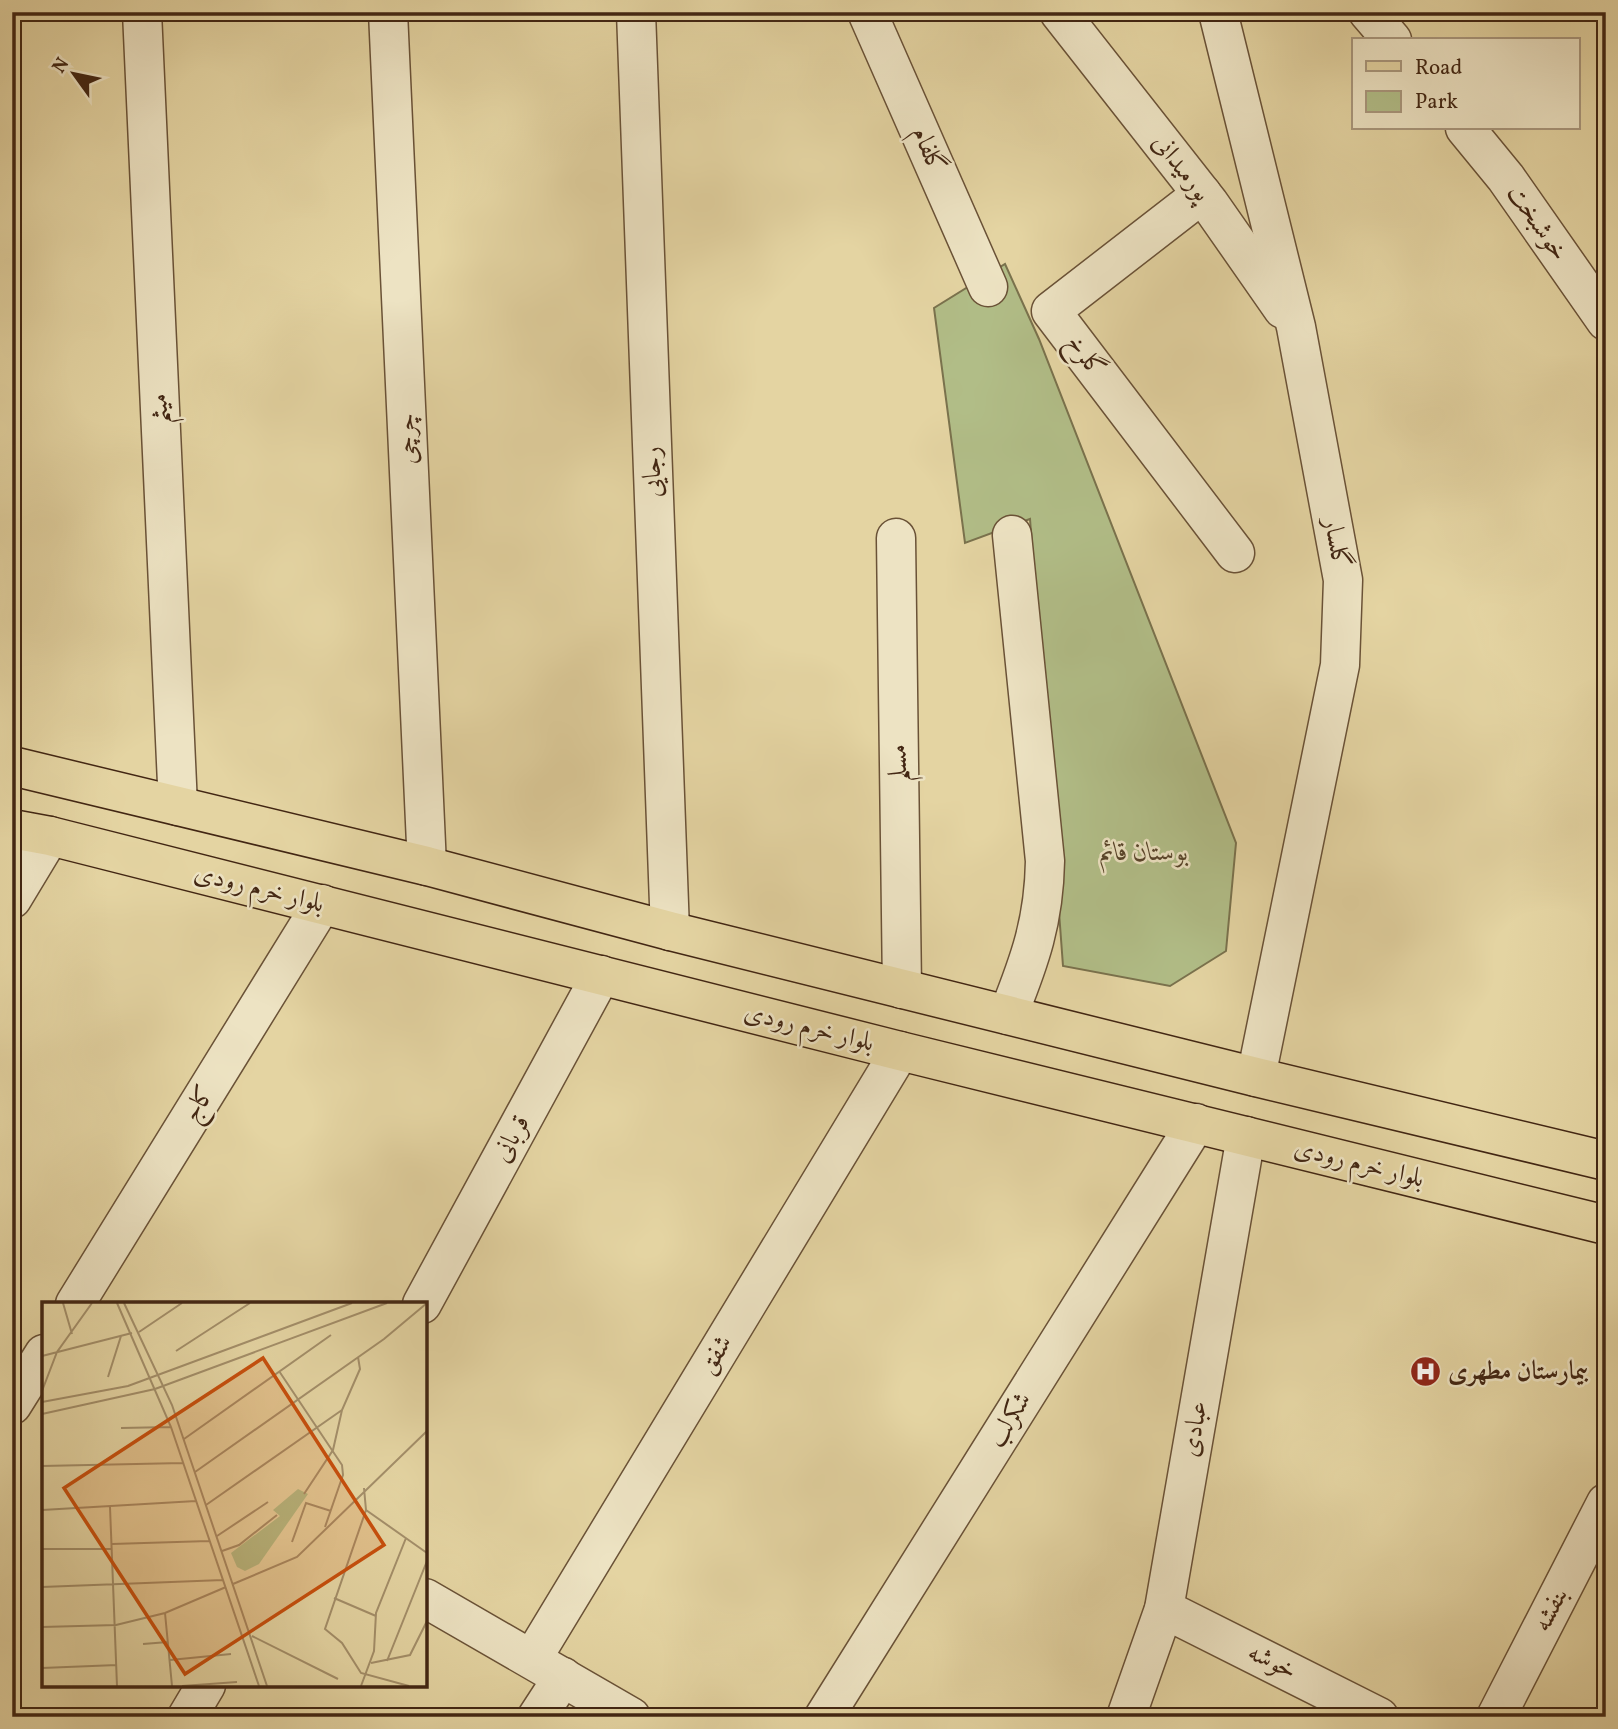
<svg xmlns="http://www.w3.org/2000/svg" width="1618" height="1729" font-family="Vollkorn,Amiri,serif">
<rect width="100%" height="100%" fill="#e4d4a2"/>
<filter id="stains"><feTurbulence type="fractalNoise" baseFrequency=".00286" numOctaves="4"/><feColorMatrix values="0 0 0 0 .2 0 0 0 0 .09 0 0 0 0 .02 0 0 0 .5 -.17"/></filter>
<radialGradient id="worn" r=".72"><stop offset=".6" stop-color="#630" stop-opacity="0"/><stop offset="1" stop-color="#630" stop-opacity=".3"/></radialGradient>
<!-- green -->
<path fill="#b1bd87" stroke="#7a724d" stroke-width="2" d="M1005 264 1039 339 1236 843 1226 951 1170 986 1063 966 1030 519 965 543 934 308Z"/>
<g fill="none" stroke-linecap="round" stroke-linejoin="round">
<defs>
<g id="minor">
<path d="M142 12 178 806"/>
<path d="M388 12 427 866"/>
<path d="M636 12 670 931"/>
<path d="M867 12 988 287"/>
<path d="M1059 12 1209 203 1283 309"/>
<path d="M1218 12 1296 327 1343 580 1340 665 1256 1077"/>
<path d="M1368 12 1392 40"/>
<path d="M1465 128 1506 178 1606 321"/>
<path d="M1202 194 1051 311 1235 553"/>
<path d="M896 538 902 989"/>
<path d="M12 899 50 836"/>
<path d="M1008 1015C1030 960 1044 921 1045 861L1012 535"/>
<path d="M75 1304 322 904"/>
<path d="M422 1304 601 975"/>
<path d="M12 1405 44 1354"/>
<path d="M425 1598 631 1717"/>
<path d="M1164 1609 1379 1717"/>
<path d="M532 1659 900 1051"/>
<path d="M187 1717 206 1685"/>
<path d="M537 1717 563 1677"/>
<path d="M824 1717 1196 1123"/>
<path d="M1126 1717 1164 1609 1246 1136"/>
<path d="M1496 1717 1606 1503"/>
</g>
<g id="major">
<path d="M12 766 427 866 670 931 1256 1077 1606 1161"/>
<path d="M12 829 50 836 900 1051 1606 1225"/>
</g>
</defs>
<!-- minor casing -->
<use href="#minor" stroke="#6a5237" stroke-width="41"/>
<!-- major casing -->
<use href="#major" stroke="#422613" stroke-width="41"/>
<!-- minor -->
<use href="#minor" stroke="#ede3c3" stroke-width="38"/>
<!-- major -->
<use href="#major" stroke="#e4d4a2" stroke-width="38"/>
</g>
<!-- icons -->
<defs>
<symbol id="hospital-disc" viewBox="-11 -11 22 22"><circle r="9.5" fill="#8f2418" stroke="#ede3c3"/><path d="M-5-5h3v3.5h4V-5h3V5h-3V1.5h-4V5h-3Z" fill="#fff"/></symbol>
</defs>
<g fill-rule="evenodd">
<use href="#hospital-disc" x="1408" y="1354" width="35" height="35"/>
</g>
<g text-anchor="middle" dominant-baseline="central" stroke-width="5" stroke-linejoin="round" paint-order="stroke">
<!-- street labels -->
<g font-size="26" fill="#422613" stroke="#ede3c3">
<text transform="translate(928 150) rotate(66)">گلفام</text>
<text transform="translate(1181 168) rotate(52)">پورمیدانی</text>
<text transform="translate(1537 223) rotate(55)">خوشبخت</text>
<text transform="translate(1085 356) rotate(53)">گلرخ</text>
<text transform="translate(160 409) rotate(-93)">میثم</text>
<text transform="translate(408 439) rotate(-93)">چرچی</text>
<text transform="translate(653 472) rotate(-92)">رجایی</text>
<text transform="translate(1336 543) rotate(79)">گلسار</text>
<text transform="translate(899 763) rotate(-91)">مسلم</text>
<text transform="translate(259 889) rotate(14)">بلوار خرم رودی</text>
<text transform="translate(809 1028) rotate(14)">بلوار خرم رودی</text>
<text transform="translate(199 1104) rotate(-58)">کاج</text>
<text transform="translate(512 1139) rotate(-61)">قربانی</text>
<text transform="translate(1359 1164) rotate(14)">بلوار خرم رودی</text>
<text transform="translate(716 1355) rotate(-59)">شفق</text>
<text transform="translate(1010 1420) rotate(-58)">شکرلب</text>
<text transform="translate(1195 1429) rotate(-80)">عبادی</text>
<text transform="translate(1551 1610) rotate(-63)">بنفشه</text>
<text transform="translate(1272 1662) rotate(26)">خوشه</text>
</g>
<!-- park labels -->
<g font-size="26" font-style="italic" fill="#58442a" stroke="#ede3c3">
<text x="1144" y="853">بوستان قائم</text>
</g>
<!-- poi labels -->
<g font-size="26" font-weight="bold" fill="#422613" stroke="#ede3c3" text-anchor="start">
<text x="1448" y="1372">بیمارستان مطهری</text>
</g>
</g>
<!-- overview -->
<g transform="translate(42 1302)">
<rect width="385" height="385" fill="#e4d4a2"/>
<path d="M256 187 266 192 217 262 203 269 195 265 189 251 238 214 231 208Z" fill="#b1bd87"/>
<path fill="none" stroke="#a38e69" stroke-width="2" d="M21 1 30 32M75 1 129 125 217 384M82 1 130 103 225 384M97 30 140 1M134 49 208 1M0 54 90 31M237 69 300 163 301 173 283 225M66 75 79 34M0 89 15 50 50 1M0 100 86 84 310 1M0 112 113 87 345 1M79 126 129 125M142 137 289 33M0 164 141 161M153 170 342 37 385 1M322 186 324 208 385 251M262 192 291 148 300 108 318 67 316 55M164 203 300 108M68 205 75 384M0 208 154 199M324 208 283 327 300 341 319 371 367 384M175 234 226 200M250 240 264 201 289 209M70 242 167 239M0 247H70M180 249 197 243 235 213M191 282 255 255 385 129M0 285 181 278M292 296 334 314M123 311 130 384M0 325 74 323 123 311 184 285M210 334 296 377M101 342 126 340M128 358 189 352M345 359 385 259M329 361 368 353 385 319M0 366 75 363M140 384 195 380M319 384 332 349 334 311 364 236"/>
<path fill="#c74f0d" fill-opacity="0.15" stroke="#c74f0d" stroke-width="3.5" d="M221 56 342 243 143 372 22 186Z"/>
<rect width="385" height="385" fill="none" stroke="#422613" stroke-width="3.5"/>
</g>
<!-- margin -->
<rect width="1618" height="1729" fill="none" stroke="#e4d4a2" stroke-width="42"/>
<rect x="14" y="14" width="1590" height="1701" fill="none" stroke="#422613" stroke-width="3.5"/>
<rect x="21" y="21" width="1576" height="1687" fill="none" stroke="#422613" stroke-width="2"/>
<!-- legend -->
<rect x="1352" y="38" width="228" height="91" fill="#ede3c3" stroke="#a9977d" stroke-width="2"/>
<rect x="1366" y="61" width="35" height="10" fill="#e4d4a2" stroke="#a9977d" stroke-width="2"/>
<text x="1415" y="74" font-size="21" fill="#422613">Road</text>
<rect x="1366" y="91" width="35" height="21" fill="#b1bd87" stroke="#a9977d" stroke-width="2"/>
<text x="1415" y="108" font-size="21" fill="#422613">Park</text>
<!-- north arrow -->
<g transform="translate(74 74) rotate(303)" stroke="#ede3c3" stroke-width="5" paint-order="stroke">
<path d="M0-5L12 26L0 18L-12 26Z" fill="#422613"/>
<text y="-10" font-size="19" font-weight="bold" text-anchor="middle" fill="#422613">N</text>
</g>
<rect width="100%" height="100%" filter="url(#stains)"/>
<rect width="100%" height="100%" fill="url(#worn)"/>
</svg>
